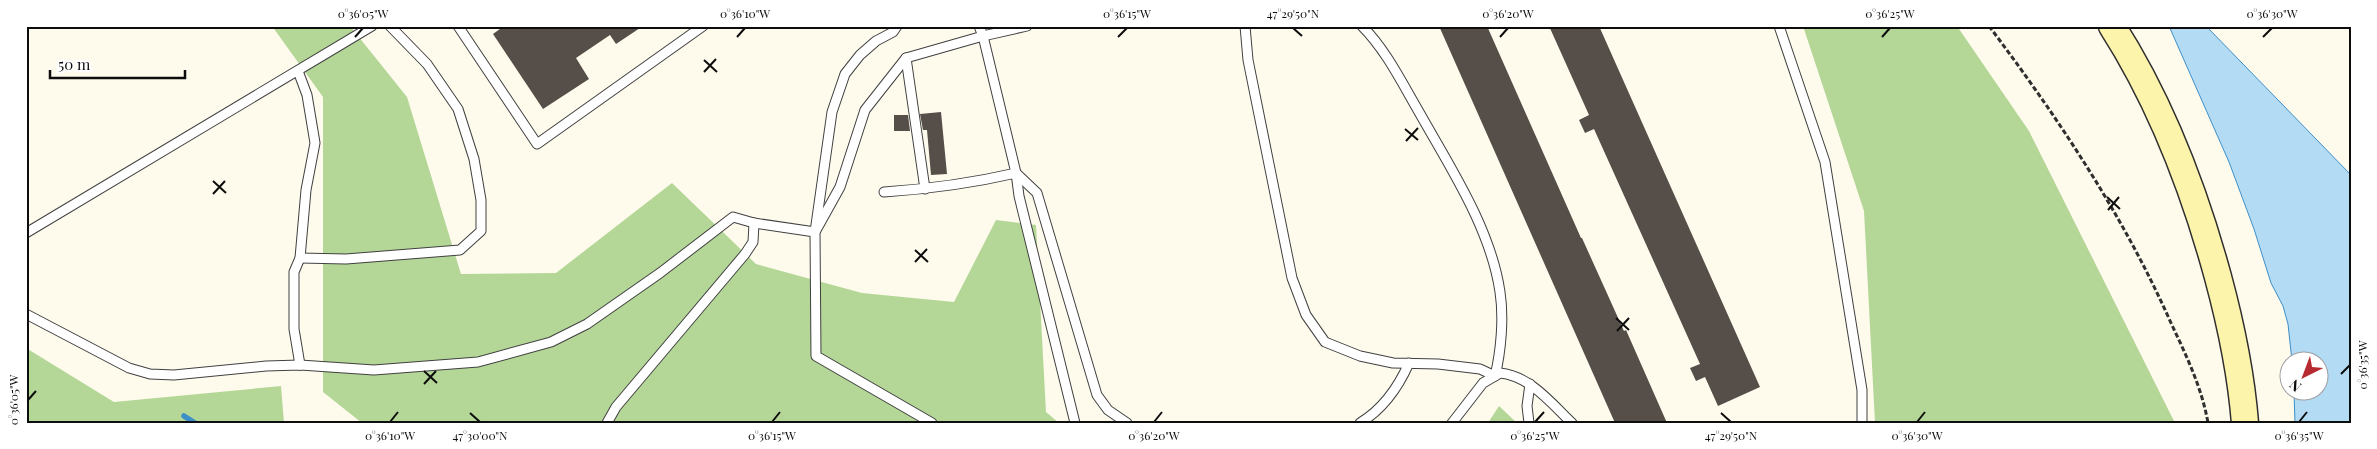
<svg xmlns="http://www.w3.org/2000/svg" width="2377" height="449" font-family="'Playfair Display',serif">
<rect width="100%" height="100%" fill="#fefbed"/>
<!-- forest -->
<g fill="#b4d798">
<path d="M272 26H350L407 97 461 274 556 273 672 183 756 264 862 293 954 302 996 220 1036 225 1046 412 1059 423H362L323 392V97Z"/>
<path d="M1803 26H1957L2029 131 2175 423H1875L1864 211Z"/>
<path d="M26 348 114 402 281 386 284 423H26Z"/>
<path d="M1499 406 1517 423H1488Z"/>
</g>
<!-- water -->
<path fill="#b3dbf4" stroke="#3d8fc8" d="M2169 26H2206L2351 175V423H2295L2294 392H2320V362L2292 361 2288 324 2283 306 2271 283 2254 229 2229 162Z"/>
<g fill="none" stroke-linecap="round" stroke-linejoin="round">
<!-- stream -->
<path stroke="#3d8fc8" stroke-width="5.5" d="M184 416 195 423"/>
</g>
<!-- building -->
<g fill="#554e49">
<path d="M504 26H643L616 44 610 35 576 58 589 79 543 109 493 34Z"/>
<path d="M1439 26H1487L1581 238H1582L1624 331 1626 330 1667 423H1615Z"/>
<path d="M1549 26H1599L1760 387 1718 406 1705 377 1696 381 1690 368 1700 364 1594 129 1585 133 1579 120 1589 115Z"/>
<path d="M941 112 947 174 931 175 927 130H923L920 114Z"/>
<path d="M894 115H908L910 131H894Z"/>
</g>
<g fill="none" stroke-linecap="round" stroke-linejoin="round">
<defs>
<g id="lane">
<path d="M458 26 537 144 703 26"/>
<path d="M979 26 983 36 1027 26"/>
<path d="M1245 26 1248 60 1292 278 1306 315 1325 342 1360 356 1393 363 1438 364 1480 369 1495 376C1501 351 1504 318 1500 292 1491 229 1450 167 1419 112 1402 83 1386 50 1362 26"/>
<path d="M1779 26 1825 162 1862 390V423"/>
<path d="M906 58 925 189"/>
<path d="M298 71 307 95 315 143 306 190 300 258 294 272V329L300 365"/>
<path d="M1016 173 1037 193 1097 395 1108 410 1127 423"/>
<path d="M1016 173 1019 196 1075 423"/>
<path d="M884 192C929 189 973 183 1016 173L983 36 906 58 865 110 840 187 815 232 816 356 932 423"/>
<path d="M26 233 372 26"/>
<path d="M300 258 346 259 460 250 481 231V200L474 159 458 109 427 64 390 26"/>
<path d="M26 314 129 368 150 374 174 375 266 366 300 365 374 370 478 362 551 342 587 324 660 273 733 217 754 223 815 232 832 112 845 74 860 55 876 41 893 32 897 26"/>
<path d="M607 423 616 407 745 254 753 242 754 223"/>
<path d="M1360 423C1383 409 1398 388 1409 363"/>
<path d="M1452 423 1483 383 1500 373C1530 376 1551 403 1572 423"/>
<path d="M1529 423 1527 406 1530 384"/>
</g>
<path id="secondary" d="M2112 26C2162 104 2194 189 2218 277 2231 325 2241 373 2245 423"/>
</defs>
<!-- lane casing -->
<use href="#lane" stroke="#404040" stroke-width="11"/>
<!-- secondary casing -->
<use href="#secondary" stroke="#2f2f2f" stroke-width="29"/>
<!-- path -->
<path stroke="#2f2f2f" stroke-width="3" stroke-dasharray="5 2.5" stroke-linecap="butt" d="M1989 26C2059 119 2124 217 2171 323 2186 355 2202 388 2208 423"/>
<!-- lane -->
<use href="#lane" stroke="#fff" stroke-width="9"/>
<!-- secondary -->
<use href="#secondary" stroke="#fcf4aa" stroke-width="26"/>
</g>
<!-- ticks -->
<path fill="none" stroke="#0d0d0d" stroke-width="2" d="M1293 28 1302 36M355 37 363 28M737 37 745 28M1118 37 1127 28M1500 37 1508 28M1882 37 1890 28M2263 37 2272 28M704 60 717 72M704 72 716 59M1405 129 1418 140M1406 141 1418 128M213 181 226 193M213 194 225 181M2107 197 2120 209M2108 210 2119 197M915 250 928 262M915 262 927 249M1616 318 1629 330M1617 331 1629 318M424 371 437 383M2341 374 2350 365M424 384 436 371M28 400 36 391M470 413 480 422M1721 413 1731 422M390 422 398 412M772 422 780 412M1154 422 1162 412M1535 422 1544 412M1917 422 1925 412M2299 422 2307 412"/>
<!-- border -->
<rect width="2377" height="449" fill="none" stroke="#ffffff" stroke-width="55"/>
<!-- north arrow -->
<g transform="translate(2304 376) rotate(222)"><circle r="24" fill="#ffffff" stroke="#9e9e9e"/>
<path d="M0-4L9 19L0 12L-9 19Z" fill="#b72a2f"/>
<text y="-8" font-size="14" font-weight="bold" text-anchor="middle" fill="#0d0d0d">N</text>
</g>
<!-- scale -->
<path d="M50 70v8h135v-8" fill="none" stroke="#0d0d0d" stroke-width="2.5"/>
<text x="58" y="70" font-size="15" fill="#0d0d0d" stroke="#ffffff" stroke-width="4" paint-order="stroke">50 m</text>
<rect x="28" y="28" width="2322" height="394" fill="none" stroke="#0d0d0d" stroke-width="2"/>
<g font-size="12" text-anchor="middle" fill="#0d0d0d">
<text x="363" y="18">0°36'05"W</text>
<text x="745" y="18">0°36'10"W</text>
<text x="1127" y="18">0°36'15"W</text>
<text x="1293" y="18">47°29'50"N</text>
<text x="1508" y="18">0°36'20"W</text>
<text x="1890" y="18">0°36'25"W</text>
<text x="2272" y="18">0°36'30"W</text>
<text transform="translate(2363 365) rotate(-90)" y="4">0°36'35"W</text>
<text transform="translate(14 400) rotate(-90)" y="4">0°36'05"W</text>
<text x="390" y="440">0°36'10"W</text>
<text x="480" y="440">47°30'00"N</text>
<text x="772" y="440">0°36'15"W</text>
<text x="1154" y="440">0°36'20"W</text>
<text x="1535" y="440">0°36'25"W</text>
<text x="1731" y="440">47°29'50"N</text>
<text x="1917" y="440">0°36'30"W</text>
<text x="2299" y="440">0°36'35"W</text>
</g>
</svg>
